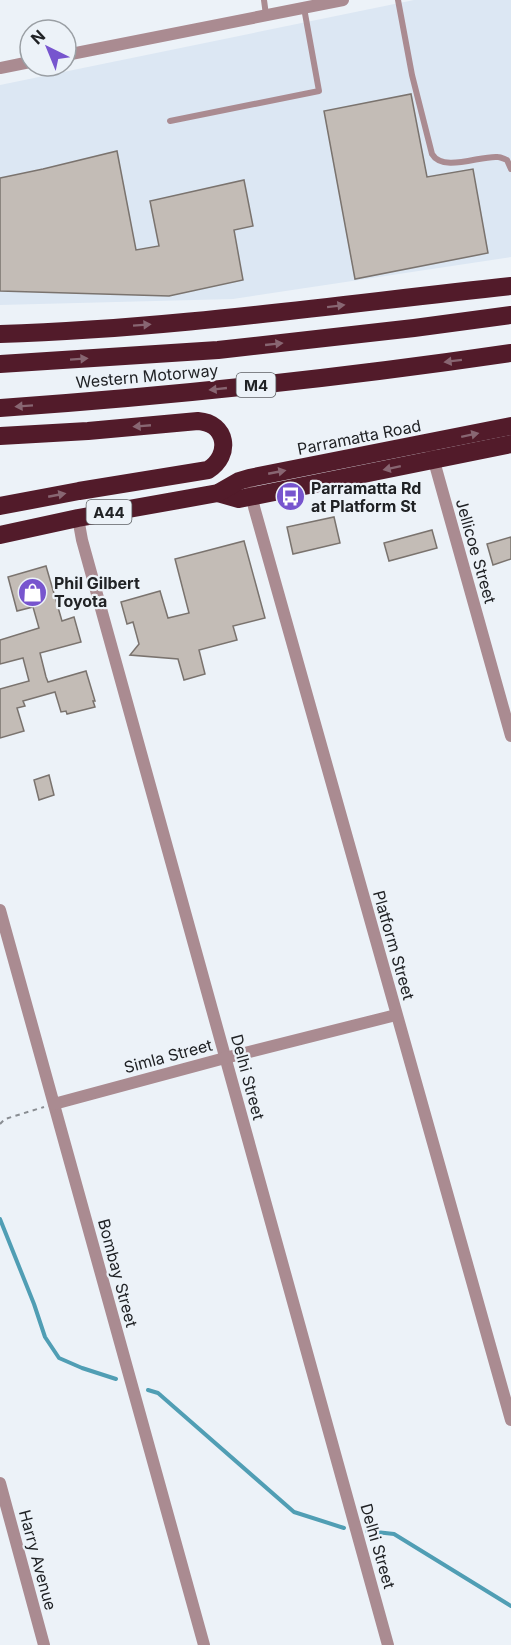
<svg xmlns="http://www.w3.org/2000/svg" width="511" height="1645" font-family="Inter,sans-serif">
<rect width="100%" height="100%" fill="#ecf2f8"/>
<!-- built -->
<path fill="#dce7f3" d="M414 0H511V257L233 299 0 305V85Z"/>
<g fill="none" stroke-linecap="round" stroke-linejoin="round">
<!-- stream -->
<g stroke="#509eb4" stroke-width="4">
<path d="M0 1219 34 1304 45 1337 59 1358 82 1368 116 1379"/>
<path d="M148 1390 158 1393 294 1512 344 1528"/>
<path d="M367 1531 394 1534 511 1606"/>
</g>
</g>
<!-- building -->
<g fill="#c3bcb6" stroke="#7a736e" stroke-width="1.5">
<path d="M411 94 427 177 473 169 488 253 355 279 324 111Z"/>
<path d="M117 151 136 250 159 246 150 201 244 180 253 226 234 230 243 280 169 296 0 291V178L43 169Z"/>
<path d="M334 517 340 543 293 554 287 527Z"/>
<path d="M432 530 437 548 389 561 384 543Z"/>
<path d="M511 537V559L493 565 487 544Z"/>
<path d="M244 541 265 618 233 626 237 640 199 650 205 674 184 680 178 659 130 655 139 644 133 622 127 624 121 602 160 591 168 618 189 613 175 559Z"/>
<path d="M46 566 62 621 74 617 81 642 40 653 46 677 48 682 86 671 95 701H93L95 707 67 714 66 711 61 712 55 692 23 701 25 706 17 708 24 731 0 738V689L29 681 23 658 0 664V640L39 628 33 607 17 611 8 577Z"/>
<path d="M49 775 54 795 39 800 34 780Z"/>
</g>
<g fill="none" stroke-linecap="round" stroke-linejoin="round">
<!-- path -->
<path stroke="#898d92" stroke-width="2" stroke-dasharray="4.5 4.5" stroke-linecap="butt" d="M0 1124 5 1119 44 1107"/>
<!-- lane -->
<g stroke="#aa8b91" stroke-width="6">
<path d="M264 0 266 15"/>
<path d="M398 0 412 75 432 154C443 173 481 155 498 157 501 157 504 159 507 160L511 169"/>
<path d="M170 121 319 91 304 8"/>
</g>
<!-- street -->
<g stroke="#aa8b91" stroke-width="12">
<path d="M66 55 343 0"/>
<path d="M0 68 30 62"/>
<path d="M432 454 511 736"/>
<path d="M251 491 254 507 511 1420"/>
<path d="M78 518 82 540 388 1645"/>
<path d="M0 910 204 1645"/>
<path d="M54 1104 225 1058 396 1015"/>
<path d="M0 1483 44 1645"/>
</g>
<!-- highway -->
<g stroke="#521b2a" stroke-width="18">
<path d="M0 334C171 329 341 304 511 286"/>
<path d="M0 364 218 350 414 328 511 315"/>
<path d="M0 408C171 396 341 378 511 353"/>
<path d="M0 436 88 431 198 421C227 423 232 455 208 470L79 491 0 506"/>
<path d="M218 493 239 499 511 444"/>
<path d="M0 535 78 518 218 493 239 481 249 478 511 426"/>
</g>
</g>
<!-- one-way arrows -->
<defs><path id="oneway-solid" d="M-6-.8H1V-3.2L6.5 0L1 3.2V.8H-6Z" transform="scale(1.5)"/></defs>
<g fill="#886672">
<use href="#oneway-solid" transform="translate(336 306) rotate(-7)"/>
<use href="#oneway-solid" transform="translate(142 325) rotate(-4)"/>
<use href="#oneway-solid" transform="translate(274 344) rotate(-6)"/>
<use href="#oneway-solid" transform="translate(79 359) rotate(-4)"/>
<use href="#oneway-solid" transform="translate(453 361) rotate(173)"/>
<use href="#oneway-solid" transform="translate(218 389) rotate(174)"/>
<use href="#oneway-solid" transform="translate(24 406) rotate(176)"/>
<use href="#oneway-solid" transform="translate(142 426) rotate(175)"/>
<use href="#oneway-solid" transform="translate(470 435) rotate(-12)"/>
<use href="#oneway-solid" transform="translate(392 468) rotate(168)"/>
<use href="#oneway-solid" transform="translate(277 472) rotate(-11)"/>
<use href="#oneway-solid" transform="translate(57 495) rotate(-11)"/>
</g>
<!-- icons -->
<defs>
<symbol id="bus-disc" viewBox="-11 -11 22 22"><circle r="9.5" fill="#7755ce" stroke="#ecf2f8"/><path d="M-5-6H5V4H4V6H2V4H-2V6H-4V4H-5ZM-3.5-4V0h7V-4ZM-3.5 1.2v1.5H-2V1.2ZM2 1.2v1.5H3.5V1.2Z" fill="#fff"/></symbol>
<symbol id="shop-disc" viewBox="-11 -11 22 22"><circle r="9.5" fill="#7755ce" stroke="#ecf2f8"/><path d="M-5-2.5h2.3a2.7 3.5 0 0 1 5.4 0H5L5.5 6h-11ZM-1.5-2.5h3a1.5 2.3 0 0 0-3 0Z" fill="#fff"/></symbol>
</defs>
<g fill-rule="evenodd">
<use href="#bus-disc" x="274" y="480" width="33" height="33"/>
<use href="#shop-disc" x="16" y="576" width="33" height="33"/>
</g>
<g text-anchor="middle" dominant-baseline="central" stroke-width="4.5" stroke-linejoin="round" paint-order="stroke">
<!-- shield labels -->
<g fill="#ecf2f8" stroke="#5d6064" stroke-width="1.5">
<rect x="236.5" y="373" width="39" height="24" rx="4.5"/>
<rect x="86.5" y="500" width="45" height="24" rx="4.5"/>
</g>
<g font-size="15" font-weight="bold" fill="#202225">
<text x="256" y="385">M4</text>
<text x="109" y="512">A44</text>
</g>
<!-- street labels -->
<g font-size="16" fill="#202225" stroke="#ecf2f8">
<text transform="translate(147 376) rotate(-5)">Western Motorway</text>
<text transform="translate(359 437) rotate(-11)">Parramatta Road</text>
<text transform="translate(476 551) rotate(74)">Jellicoe Street</text>
<text transform="translate(394 945) rotate(74)">Platform Street</text>
<text transform="translate(168 1056) rotate(-15)">Simla Street</text>
<text transform="translate(248 1077) rotate(75)">Delhi Street</text>
<text transform="translate(118 1273) rotate(75)">Bombay Street</text>
<text transform="translate(378 1546) rotate(74)">Delhi Street</text>
<text transform="translate(38 1560) rotate(75)">Harry Avenue</text>
</g>
<!-- poi labels -->
<g font-size="16" font-weight="bold" fill="#202225" stroke="#ecf2f8" text-anchor="start">
<text x="311" y="488">Parramatta Rd<tspan x="311" dy="18">at Platform St</tspan></text>
<text x="54" y="583">Phil Gilbert<tspan x="54" dy="18">Toyota</tspan></text>
</g>
</g>
<!-- north arrow -->
<g transform="translate(48 48) rotate(317)"><circle r="28" fill="#ecf2f8" stroke="#9a9fa4" stroke-width="1.5"/>
<path d="M0-4.5L10 22L0 15L-10 22Z" fill="#7755ce"/>
<text y="-9" font-size="16" font-weight="bold" text-anchor="middle" fill="#202225">N</text>
</g>
</svg>
